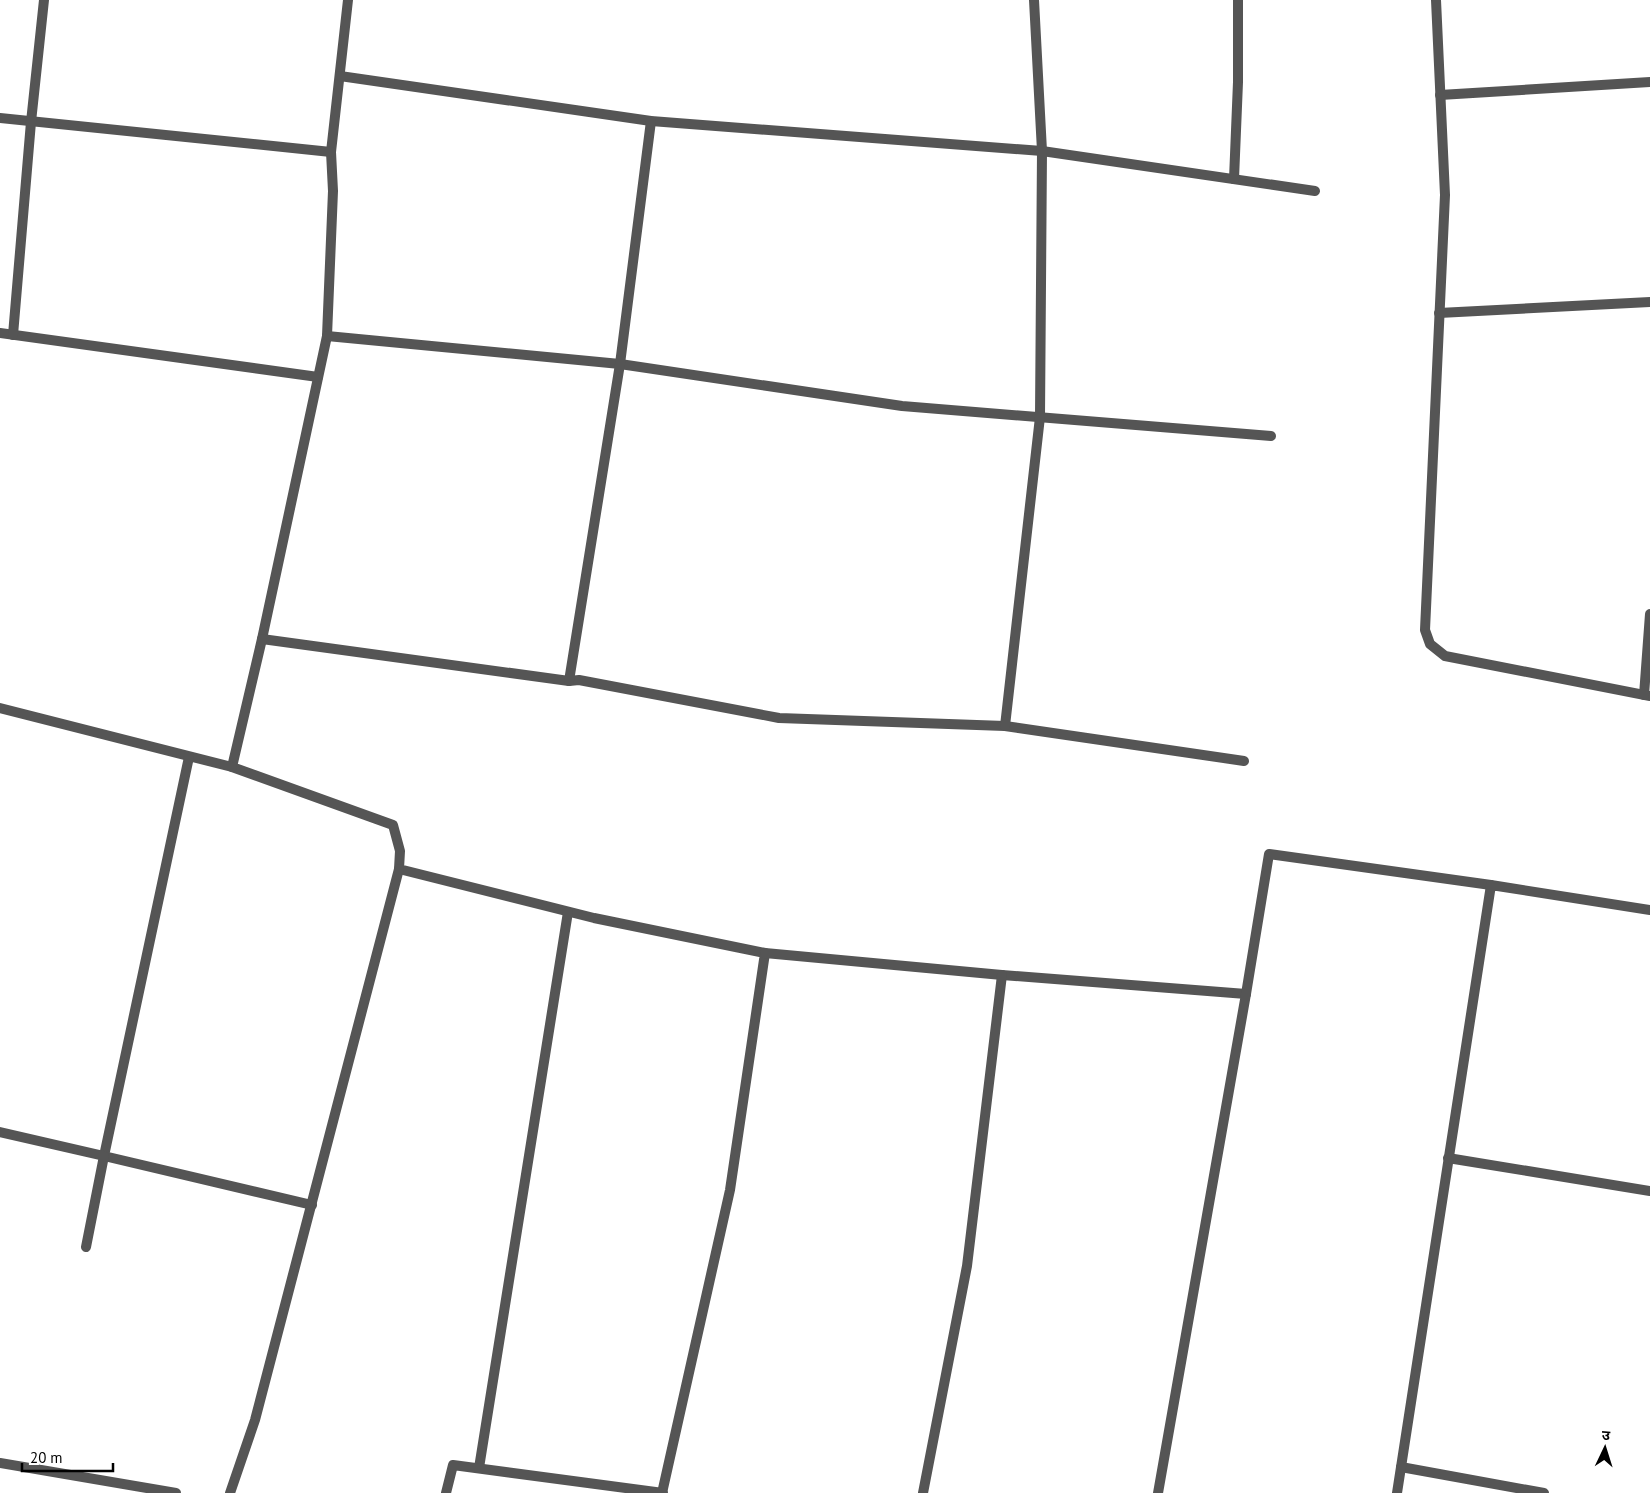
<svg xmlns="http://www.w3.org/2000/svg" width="1650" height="1493" font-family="'PT Sans','Noto Sans Devanagari',sans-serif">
<rect width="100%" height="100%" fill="#fff"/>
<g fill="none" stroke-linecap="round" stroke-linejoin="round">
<!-- minor -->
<g stroke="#555" stroke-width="10">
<path d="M348 0 331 152 333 191 327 336 262 639 569 681 579 680 779 718 1005 726 1244 761"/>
<path d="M1436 0 1445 195 1425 630 1430 644 1445 656 1650 696"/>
<path d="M340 76 651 121 1042 151 1315 191"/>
<path d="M1440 95 1650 82"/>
<path d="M0 118 331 152"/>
<path d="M1234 179 1238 82V0"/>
<path d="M1439 313 1650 302"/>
<path d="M0 333 318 377"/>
<path d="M13 335 31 122 44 0"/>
<path d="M327 336 620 364 902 406 1271 436"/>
<path d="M262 639 232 767 393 825 400 851 399 869 594 918 765 953 730 1190 662 1493"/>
<path d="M569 681 620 364 651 121"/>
<path d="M1644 695 1650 614"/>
<path d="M0 708 232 767"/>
<path d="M1005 726 1040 417 1042 151 1034 0"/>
<path d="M189 757 104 1156 312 1205"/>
<path d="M765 953 1002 975 1246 994"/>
<path d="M0 1132 104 1156 86 1247"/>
<path d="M1448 1158 1650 1191"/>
<path d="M0 1463 176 1493"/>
<path d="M1401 1467 1544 1493"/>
<path d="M479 1468 568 912"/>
<path d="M230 1493 255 1420 399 869"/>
<path d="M446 1493 453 1465 663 1493"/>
<path d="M923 1493 967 1266 1002 975"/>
<path d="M1158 1493 1246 994 1269 854 1491 885"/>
<path d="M1397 1493 1491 885 1650 910"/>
</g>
</g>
<!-- north arrow -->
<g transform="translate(1605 1448) rotate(4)" stroke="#ffffff" stroke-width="4" paint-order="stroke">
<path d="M0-4L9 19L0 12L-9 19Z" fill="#000000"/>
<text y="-8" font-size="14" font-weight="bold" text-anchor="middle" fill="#000000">उ</text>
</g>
<!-- scale -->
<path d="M22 1463v8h91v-8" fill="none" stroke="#000000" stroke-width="2.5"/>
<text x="30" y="1463" font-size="15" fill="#000000" stroke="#ffffff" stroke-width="4" paint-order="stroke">20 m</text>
</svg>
